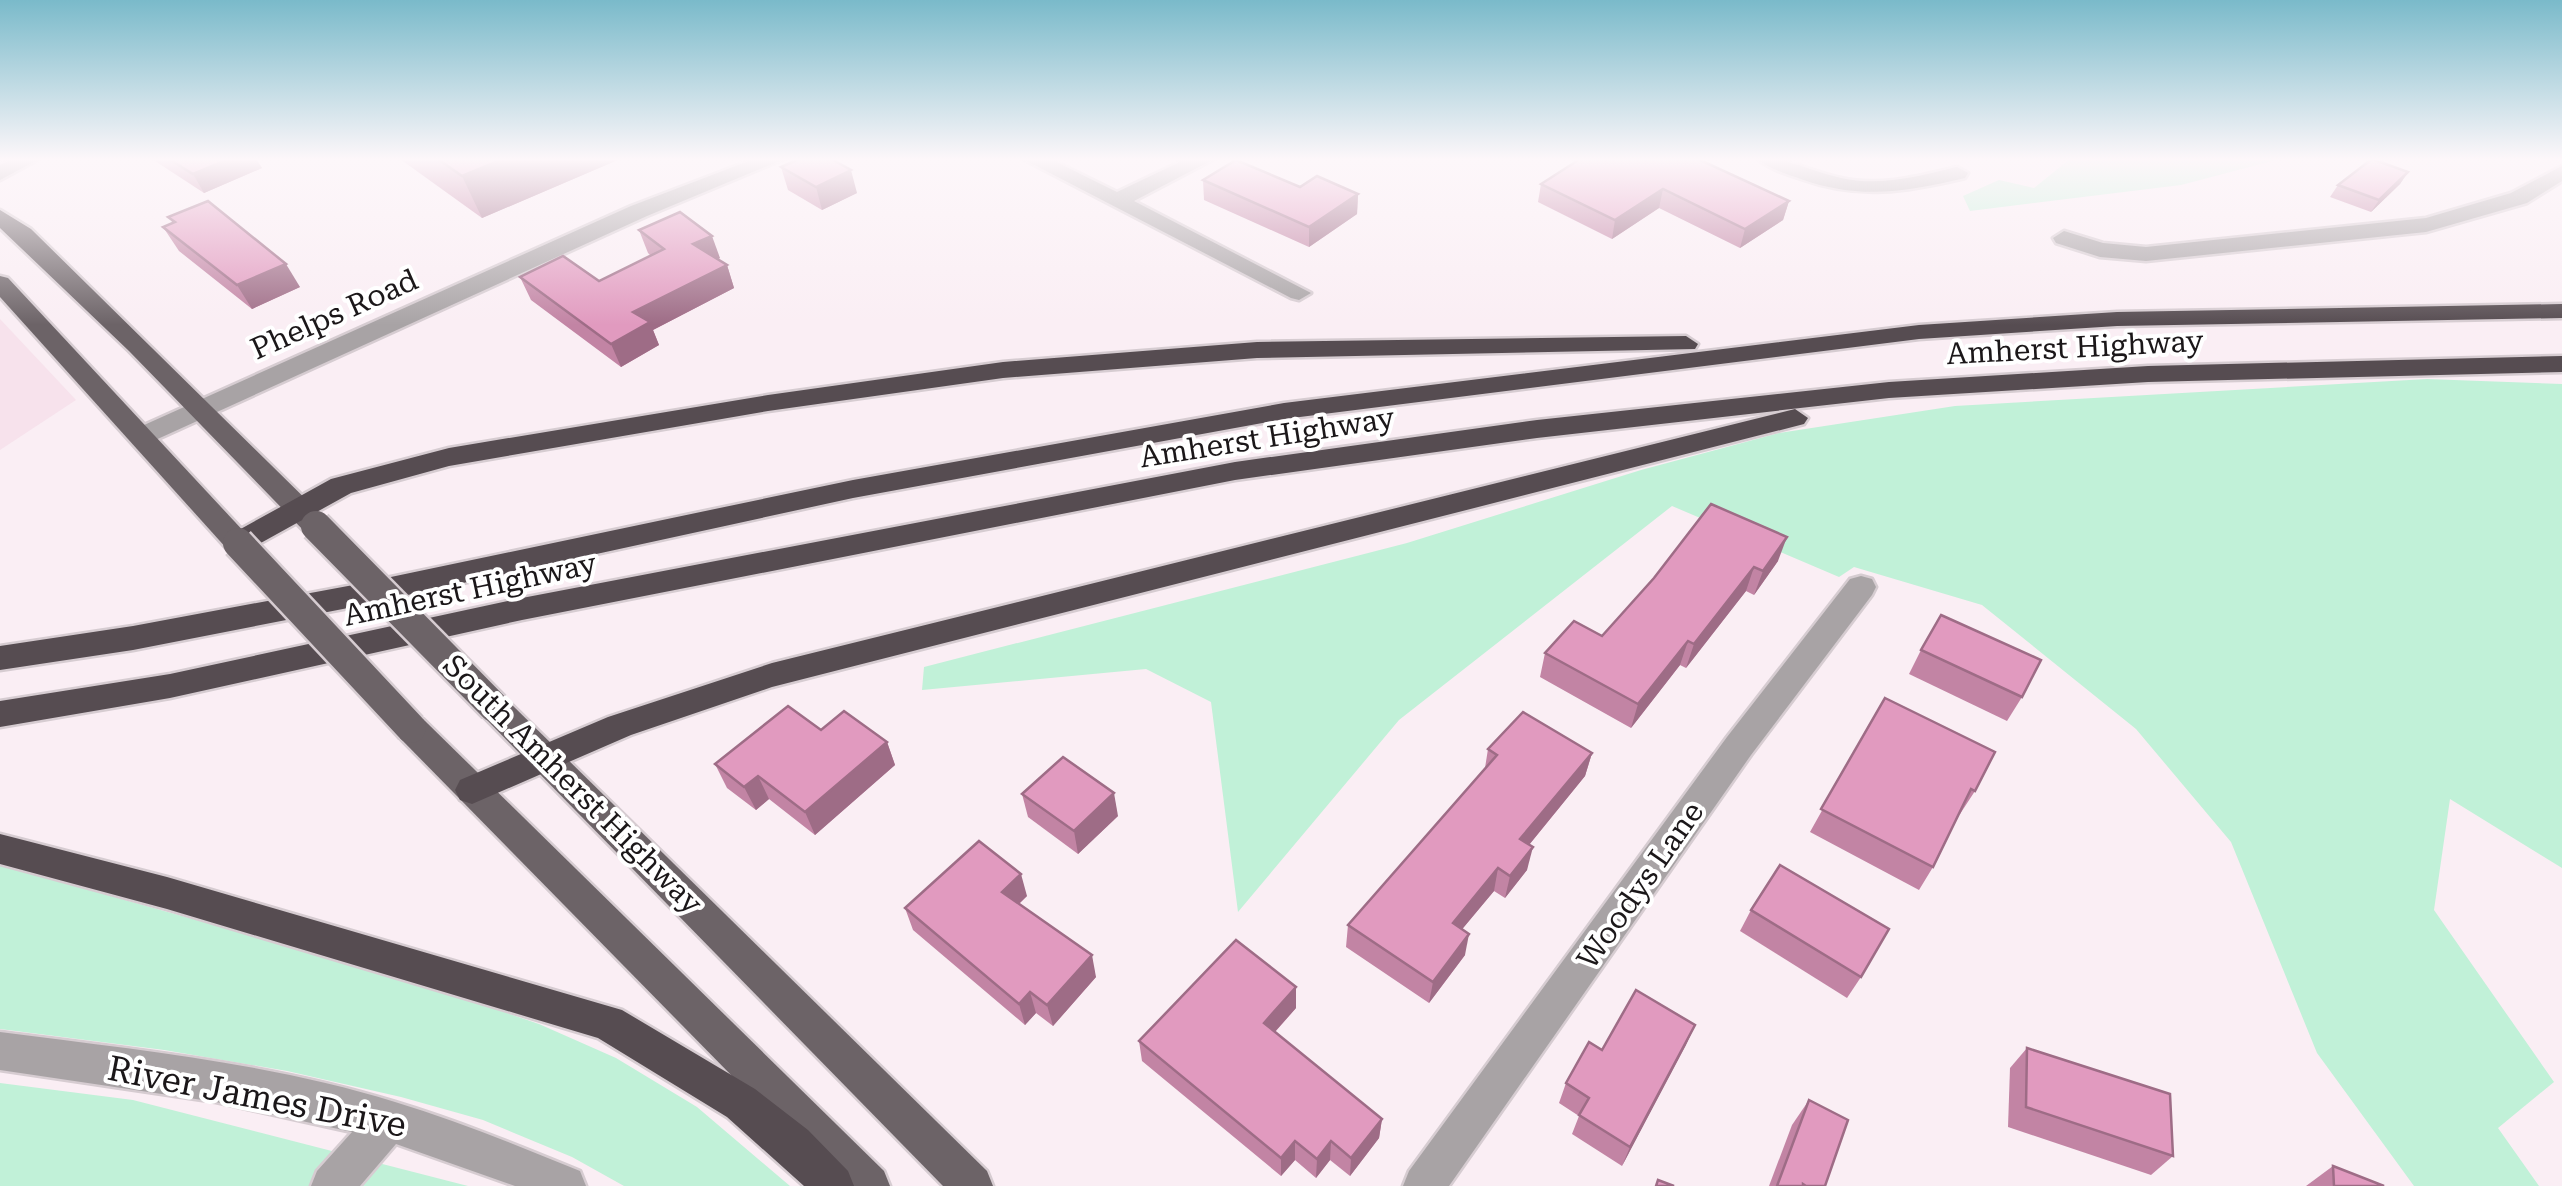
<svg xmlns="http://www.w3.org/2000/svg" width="2562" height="1186" font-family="'Roboto Serif',serif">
<rect width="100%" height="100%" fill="#faeef4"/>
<!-- built -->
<path fill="#f7e2ec" d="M0 319 76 400 0 450Z"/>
<!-- green -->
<g fill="#c1f1d8">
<path d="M2070 159H2280L2181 185 1970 211 1963 196 1999 180 2034 188Z"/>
<path d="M2427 379 2562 384V868L2450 799 2434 910 2554 1082 2498 1128 2539 1186H2414L2317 1053 2231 842 2136 729 1982 605 1854 567 1839 577 1672 506 1399 720 1238 912 1211 702 1146 669 922 690 924 667 1407 543 1641 470 1779 433 1955 406Z"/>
<path d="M0 865 407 979 539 1024 616 1058 697 1107 790 1186H624L572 1157 483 1120 401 1097 287 1071 164 1050 0 1029Z"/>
<path d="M0 1083 133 1100 468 1186H0Z"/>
</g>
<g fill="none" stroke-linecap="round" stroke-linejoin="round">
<defs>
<g id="minor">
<path d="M12 159H39L0 180V165Z"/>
<path d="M754 159H784L647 216 151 442H133L129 436 133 430 631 206Z"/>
<path d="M1023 159H1050L1117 192 1186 159H1214L1134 201 1311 293 1299 300 1291 298Z"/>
<path d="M1758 159C1792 159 1810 171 1841 178 1880 187 1919 176 1957 167L1968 173 1965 178C1906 192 1859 200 1801 179 1787 174 1769 169 1758 159Z"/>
<path d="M2562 166V181L2527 203 2426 232 2146 261 2100 257 2056 243 2053 238 2064 231 2103 243 2146 247 2426 218 2511 193Z"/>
<path d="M1861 576 1872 579 1876 587 1872 595 1751 755 1449 1186H1403L1409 1171 1727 737 1850 579Z"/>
<path d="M0 1032C131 1049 270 1063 395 1102 458 1121 519 1146 580 1171L586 1186H515L396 1144 360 1186H311L317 1171 352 1132 216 1102 0 1070Z"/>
</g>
<g id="major">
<path d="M0 210 31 229 326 519 330 526 326 533H306L129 351 0 228Z"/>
<path d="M0 276 8 278 248 536 252 543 248 550 238 553 228 550 0 297Z"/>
<path d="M494 694 505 698 987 1171 993 1186H943L483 716 478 707 483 698Z"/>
<path d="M411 715 423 719 884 1171 890 1186H840L399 737 395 728 399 719Z"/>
</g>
<g id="highway">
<path d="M2562 304V318L2117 326 1919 339 1284 419 853 498 348 608 133 650 0 670V646L133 626 348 586 853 480 1284 403 1919 325 2117 312Z"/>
<path d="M1686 336 1698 344 1695 349 1257 358 1003 378 768 411 449 466 351 493 248 550 238 553 228 550 224 543 228 536 331 479 449 448 768 395 1003 362 1257 342Z"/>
<path d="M2562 356V372L2148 382 1889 398 1537 438 1235 480 522 620 170 698 0 727V701L170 674 522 598 1235 462 1537 420 1889 382 2148 366Z"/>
<path d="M1795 409 1808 418 1804 424 772 687 631 735 472 804 460 800 455 790 460 780 608 717 772 663Z"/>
<path d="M0 834 167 877 622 1010 755 1089 808 1130 848 1171 854 1186H804L727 1117 598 1038 167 909 0 864Z"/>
</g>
</defs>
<!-- minor casing -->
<use href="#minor" stroke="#d6ccd1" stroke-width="5"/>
<!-- major casing -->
<use href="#major" stroke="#d6ccd1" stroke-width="5"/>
<!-- highway casing -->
<use href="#highway" stroke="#d6ccd1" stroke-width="5"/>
<!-- minor -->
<use href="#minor" fill="#a8a3a5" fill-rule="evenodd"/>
<!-- major -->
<use href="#major" fill="#6c6367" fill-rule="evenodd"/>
<!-- highway -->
<use href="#highway" fill="#564c51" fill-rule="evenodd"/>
<defs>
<g id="major-bridge">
<path d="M316 526 494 707"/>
<path d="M238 543 411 728"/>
</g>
</defs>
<!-- major-bridge casing -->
<use href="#major-bridge" stroke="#d6ccd1" stroke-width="35" stroke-linecap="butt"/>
<!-- major-bridge -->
<use href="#major-bridge" stroke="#6c6367" stroke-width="30"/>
</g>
<!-- wall -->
<g fill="#c284a4">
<path d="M152 159H256L262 168 204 193Z"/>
<path d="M400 159H620L482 218Z"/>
<path d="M1570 159H1698L1789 201 1783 220 1740 248 1659 208 1612 239 1538 202 1541 184 1576 162Z"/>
<path d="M781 167 857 193 822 210 788 190Z"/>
<path d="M2408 172 2400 184 2371 212 2330 197 2338 185Z"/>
<path d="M1203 180 1358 194 1357 214 1309 247 1204 200Z"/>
<path d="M168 217 300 287 252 309 179 251 163 227 173 223Z"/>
<path d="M639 230 720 258 718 259 727 265 734 288 653 330 659 345 621 367 531 300 520 277 599 281 651 256 648 253Z"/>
<path d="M1778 561 1754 595 1746 591 1686 668 1680 665 1631 728 1540 677 1545 653 1602 636 1654 578Z"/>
<path d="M1921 650 2022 697 2007 721 1909 674Z"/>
<path d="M1885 698 1975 791 1960 814 1959 813 1933 867 1919 890 1810 832Z"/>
<path d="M821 730 887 742 895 765 815 835 769 799 756 810 727 788 715 764Z"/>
<path d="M1488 749 1592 753 1585 776 1529 845 1527 870 1505 898 1494 891 1462 929 1465 955 1429 1003 1346 947 1348 925 1485 768Z"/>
<path d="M1022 794 1118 816 1078 854 1028 817Z"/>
<path d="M1027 896 1019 904 1096 977 1053 1026 1036 1013 1025 1025 913 930 905 908Z"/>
<path d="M1751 910 1861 977 1847 998 1740 931Z"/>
<path d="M1296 1008 1275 1032 1382 1119 1379 1138 1350 1176 1330 1160 1316 1178 1295 1160 1281 1176 1142 1061 1139 1041Z"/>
<path d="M1695 1025 1622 1166 1572 1134 1579 1116 1559 1103 1566 1083 1602 1050Z"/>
<path d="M2027 1048 2173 1156 2151 1175 2008 1127 2010 1068Z"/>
<path d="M1809 1100 1825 1186H1769L1792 1125Z"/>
<path d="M2333 1166 2384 1186H2306Z"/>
</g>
<!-- shaded-wall -->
<g fill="#9e6c86">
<path d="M229 159H256L262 168 204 193 193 174Z"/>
<path d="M503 159H620L482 218 462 176Z"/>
<path d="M851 170 857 193 822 210 816 187Z"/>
<path d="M2408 172 2400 184 2371 212 2379 200Z"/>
<path d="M1663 189 1659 208 1612 239 1615 220Z"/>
<path d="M1358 194 1357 214 1309 247V227Z"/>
<path d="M1789 201 1783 220 1740 248 1745 229Z"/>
<path d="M712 236 720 258 701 267 693 244Z"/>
<path d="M286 264 300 287 252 309 237 285Z"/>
<path d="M727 265 734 288 653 330 659 345 621 367 611 344 633 312Z"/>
<path d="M1787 537 1778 561 1754 595 1763 571Z"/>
<path d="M1754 567 1746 591 1686 668 1694 644Z"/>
<path d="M1688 641 1680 665 1631 728 1638 704Z"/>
<path d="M887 742 895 765 815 835 805 812Z"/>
<path d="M1592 753 1585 776 1515 862 1520 839Z"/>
<path d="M758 776 769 799 756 810 744 787Z"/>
<path d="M1114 793 1118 816 1078 854 1074 831Z"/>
<path d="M1533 847 1527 870 1505 898 1510 876Z"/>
<path d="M1498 868 1494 891 1449 945 1453 923Z"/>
<path d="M1021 874 1027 896 1008 914 1002 892Z"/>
<path d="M1469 934 1465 955 1429 1003 1433 982Z"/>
<path d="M1092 955 1096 977 1053 1026 1047 1005Z"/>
<path d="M1296 987V1008L1264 1044V1023Z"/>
<path d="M1030 992 1036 1013 1025 1025 1019 1004Z"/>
<path d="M1695 1025 1686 1045 1622 1166 1630 1147Z"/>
<path d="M1382 1119 1379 1138 1350 1176 1351 1158Z"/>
<path d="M1295 1141V1160L1281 1176V1158Z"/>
<path d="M1331 1141 1330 1160 1316 1178 1317 1159Z"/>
</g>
<!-- building -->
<g fill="#e19abf" stroke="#9e6c86" stroke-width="2.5">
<path d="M169 159H229L193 174Z"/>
<path d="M438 159H503L462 176Z"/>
<path d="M799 159H831L851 170 816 187 781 167Z"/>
<path d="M1580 159H1698L1789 201 1745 229 1663 189 1615 220 1541 184Z"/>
<path d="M2372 159 2408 172 2379 200 2338 185Z"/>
<path d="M1236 160 1300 187 1317 176 1358 194 1309 227 1203 180Z"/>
<path d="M208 201 286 264 237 285 163 227 175 222 168 217Z"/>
<path d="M680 212 712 236 693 244 727 265 633 312 650 322 611 344 520 277 563 256 599 281 664 249 639 230Z"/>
<path d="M1711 504 1787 537 1763 571 1754 567 1694 644 1688 641 1638 704 1545 653 1574 621 1602 636 1654 578Z"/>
<path d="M1941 615 2041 660 2022 697 1921 650Z"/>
<path d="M1885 698 1995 752 1975 791 1971 789 1933 867 1821 809Z"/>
<path d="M788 706 821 730 844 711 887 742 805 812 758 776 744 787 715 764Z"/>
<path d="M1523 712 1592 753 1520 839 1533 847 1510 876 1498 868 1453 923 1469 934 1433 982 1348 925 1497 755 1488 749Z"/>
<path d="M1063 757 1114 793 1074 831 1022 794Z"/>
<path d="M979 841 1021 874 1002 892 1092 955 1047 1005 1030 992 1019 1004 905 908Z"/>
<path d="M1780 865 1889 929 1861 977 1751 910Z"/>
<path d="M1236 940 1296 987 1264 1023 1382 1119 1351 1158 1331 1141 1317 1159 1295 1141 1281 1158 1139 1041Z"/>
<path d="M1636 990 1695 1025 1630 1147 1579 1115 1589 1098 1566 1083 1589 1042 1602 1050Z"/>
<path d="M2027 1048 2170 1094 2173 1156 2026 1107Z"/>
<path d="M1809 1100 1848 1120 1825 1186H1806L1803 1184V1186H1777Z"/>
<path d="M2333 1166 2384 1186H2334Z"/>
<path d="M1658 1180 1674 1186H1656Z"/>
</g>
<!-- sky -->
<linearGradient id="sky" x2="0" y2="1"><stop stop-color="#7abaca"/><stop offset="0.49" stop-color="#fdf7fa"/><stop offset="1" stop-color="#fdf7fa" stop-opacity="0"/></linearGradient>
<rect width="2562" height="325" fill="url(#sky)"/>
<g text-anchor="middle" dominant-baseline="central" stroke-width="8" stroke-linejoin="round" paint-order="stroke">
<!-- street labels -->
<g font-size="30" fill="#1b1719" stroke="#fff">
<text transform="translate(334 314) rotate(-24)">Phelps Road</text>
<text transform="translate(2075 347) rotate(-3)">Amherst Highway</text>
<text transform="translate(1267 437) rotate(-9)">Amherst Highway</text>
<text transform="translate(470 589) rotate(-12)">Amherst Highway</text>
<text transform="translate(573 784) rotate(45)">South Amherst Highway</text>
<text transform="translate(1640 885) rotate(-55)">Woodys Lane</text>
</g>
<!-- near-street labels -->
<g font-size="35" fill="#1b1719" stroke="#fff">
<text transform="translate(257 1097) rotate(11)">River James Drive</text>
</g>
</g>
</svg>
